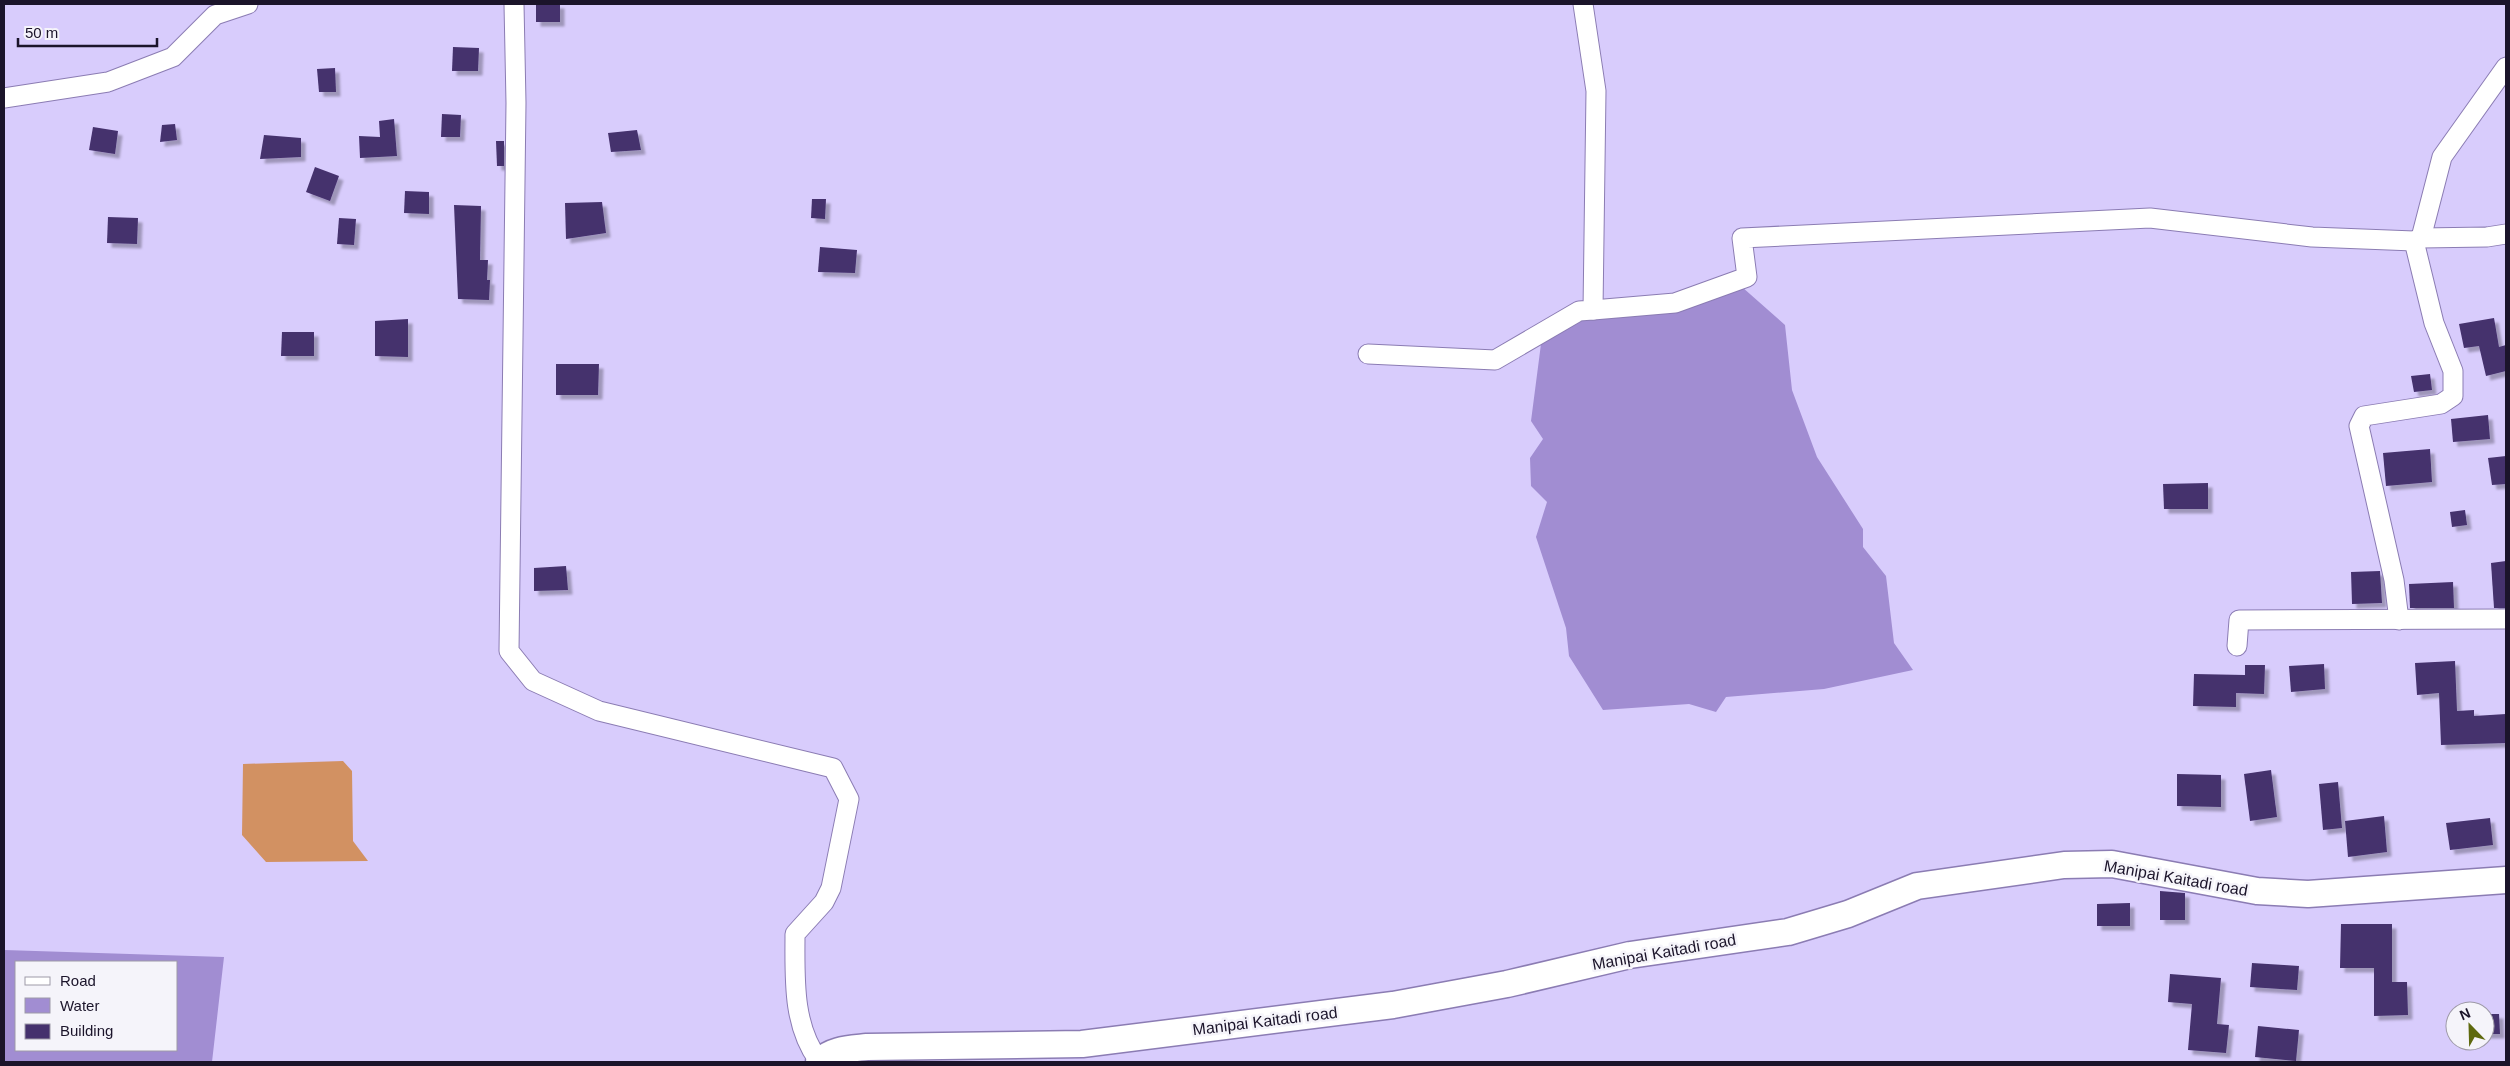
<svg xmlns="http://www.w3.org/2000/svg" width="2510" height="1066" font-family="Helvetica,sans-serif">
<defs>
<filter id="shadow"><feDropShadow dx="4.5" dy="4.5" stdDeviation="1" flood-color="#0004"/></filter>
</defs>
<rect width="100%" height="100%" fill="#d8ccfc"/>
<!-- forest -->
<path fill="#d29162" d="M343 761 352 771 353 841 368 861 266 862 242 835 243 764Z"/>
<!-- water -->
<g fill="#a18dd2" fill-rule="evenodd">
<path d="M1742 287 1785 325 1792 390 1817 457 1863 529V547L1886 576 1894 643 1913 670 1824 689 1726 697 1716 712 1689 704 1603 710 1569 656 1566 628 1536 537 1547 502 1531 486 1530 458 1543 439 1531 421 1541 344 1579 317Z"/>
<path d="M4 950 224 957 212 1062H4ZM16 962H176V1050H16Z"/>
</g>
<!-- building -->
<g fill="#45316d" filter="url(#shadow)">
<rect x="536" y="4" width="24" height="18"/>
<path d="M453 47 479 48 478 71H452Z"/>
<path d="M335 68 336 92H319L317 69Z"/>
<path d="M442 114 461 115 460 137H441Z"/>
<path d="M394 119 397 156 360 158 359 136 380 137 379 121Z"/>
<path d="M175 124 177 140 160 142 162 125Z"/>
<path d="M93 127 118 131 115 154 89 150Z"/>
<path d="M637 130 641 150 611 152 608 133Z"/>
<path d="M264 135 301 138V157L260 159Z"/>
<path d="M496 141H504V166H497Z"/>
<path d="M315 167 339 176 330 201 306 192Z"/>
<path d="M405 191 429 192V214L404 213Z"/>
<path d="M812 199H826L825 219 811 218Z"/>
<path d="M602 202 606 233 566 239 565 203Z"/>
<path d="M454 205 481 206 480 260H488L487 280H490L489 300 458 299Z"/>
<path d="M108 217 138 218 137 244 107 243Z"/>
<path d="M339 218 356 219 354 245 337 244Z"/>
<path d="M820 247 857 250 855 273 818 272Z"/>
<path d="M2494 318 2499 347 2506 345V371L2486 376 2479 346 2464 348 2459 324Z"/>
<path d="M408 319V357L375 356V321Z"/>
<path d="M282 332H314V356H281Z"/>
<path d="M556 364H599L598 395H556Z"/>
<path d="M2430 374 2432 390 2414 392 2411 376Z"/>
<path d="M2488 415 2490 439 2453 442 2451 419Z"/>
<path d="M2430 449 2432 482 2386 486 2383 453Z"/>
<path d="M2506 456V484L2492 485 2488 458Z"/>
<path d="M2208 483V509H2164L2163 484Z"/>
<path d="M2465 510 2467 525 2452 527 2450 512Z"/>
<path d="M2506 561V608H2494L2491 563Z"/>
<path d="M566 566 568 590 534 591V568Z"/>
<path d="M2380 571 2382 603 2352 604 2351 572Z"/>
<path d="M2453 582 2454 608H2410L2409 584Z"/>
<path d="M2455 661 2457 711 2474 710V716L2506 714V743L2441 745 2439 693 2417 695 2415 663Z"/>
<path d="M2324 664 2325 689 2291 692 2289 666Z"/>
<path d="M2245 665H2265L2264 694 2236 693V707L2193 706 2194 674 2245 675Z"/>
<path d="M2271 770 2277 817 2250 821 2244 774Z"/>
<path d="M2177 774 2221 775V807L2177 806Z"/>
<path d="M2338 782 2342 828 2323 830 2319 784Z"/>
<path d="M2384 816 2387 852 2348 857 2345 821Z"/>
<path d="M2490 818 2493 845 2450 850 2446 823Z"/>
<path d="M2160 891 2185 893V920H2160Z"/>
<path d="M2130 903V926H2097V904Z"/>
<path d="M2341 924H2392V982H2407L2408 1015 2374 1016V968H2340Z"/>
<path d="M2252 963 2299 966 2297 990 2250 987Z"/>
<path d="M2170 974 2221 978 2217 1024 2229 1025 2226 1053 2188 1050 2192 1004 2168 1002Z"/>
<path d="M2485 1014H2499L2500 1034H2485Z"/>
<path d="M2258 1026 2299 1030 2296 1061 2255 1057Z"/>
</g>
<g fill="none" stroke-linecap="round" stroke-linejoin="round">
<defs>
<g id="street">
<path d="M514 4 516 103 509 651 533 681 599 711 833 768 849 799 831 888 824 902 795 934C795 977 792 1025 819 1061"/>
<path d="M4 98 108 82 173 57 215 15 248 4"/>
<path d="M2421 238 2487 237 2506 234"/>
<path d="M1593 310 1675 303 1747 277 1742 238 2150 218 2312 237 2414 241 2421 238 2442 157 2506 67"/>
<path d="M1368 354 1495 360 1579 311 1593 310 1596 91 1583 4"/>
<path d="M2399 620 2394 580 2359 426 2364 416 2441 404 2453 396V371L2434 323 2414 241"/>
<path d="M2237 646 2239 620 2506 619"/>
</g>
<path id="secondary" d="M819 1062C832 1049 849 1049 867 1047L1082 1044 1393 1005 1507 984 1630 955 1788 932 1848 914 1917 886 2064 865 2112 864 2257 891 2308 894 2506 880"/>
</defs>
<!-- street casing -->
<use href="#street" stroke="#8b7cb3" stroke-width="21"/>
<!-- secondary casing -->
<use href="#secondary" stroke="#8b7cb3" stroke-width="29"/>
<!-- street -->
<use href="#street" stroke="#fff" stroke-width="19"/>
<!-- secondary -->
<use href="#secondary" stroke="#fff" stroke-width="26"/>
</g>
<g text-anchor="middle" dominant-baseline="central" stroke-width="5" stroke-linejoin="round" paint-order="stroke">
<!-- street labels -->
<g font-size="16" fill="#1b142a" stroke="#f5f4fa">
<text transform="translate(2176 878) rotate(10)">Manipai Kaitadi road</text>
<text transform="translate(1664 952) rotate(-10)">Manipai Kaitadi road</text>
<text transform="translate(1265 1021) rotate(-7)">Manipai Kaitadi road</text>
</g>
</g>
<!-- border -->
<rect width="2510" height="1066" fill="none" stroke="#1b142a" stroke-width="10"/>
<!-- legend -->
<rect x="15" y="961" width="162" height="90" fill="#f5f4fa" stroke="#9e9aa7"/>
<rect x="25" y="977" width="25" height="8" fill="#ffffff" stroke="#9e9aa7"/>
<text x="60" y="986" font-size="15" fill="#1b142a">Road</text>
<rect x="25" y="998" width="25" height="15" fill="#a18dd2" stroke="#9e9aa7"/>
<text x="60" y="1011" font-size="15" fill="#1b142a">Water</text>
<rect x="25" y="1024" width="25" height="15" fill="#45316d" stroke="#9e9aa7"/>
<text x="60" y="1036" font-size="15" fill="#1b142a">Building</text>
<!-- north arrow -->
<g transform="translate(2470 1026) rotate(337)"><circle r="24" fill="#f5f4fa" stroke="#9e9aa7"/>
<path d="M0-4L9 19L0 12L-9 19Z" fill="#5e690e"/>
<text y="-8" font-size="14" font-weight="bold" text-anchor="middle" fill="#1b142a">N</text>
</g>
<!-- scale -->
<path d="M18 38v8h139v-8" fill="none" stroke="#1b142a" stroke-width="2.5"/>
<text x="25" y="38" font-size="15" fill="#1b142a" stroke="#f5f4fa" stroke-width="4" paint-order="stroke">50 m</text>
</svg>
